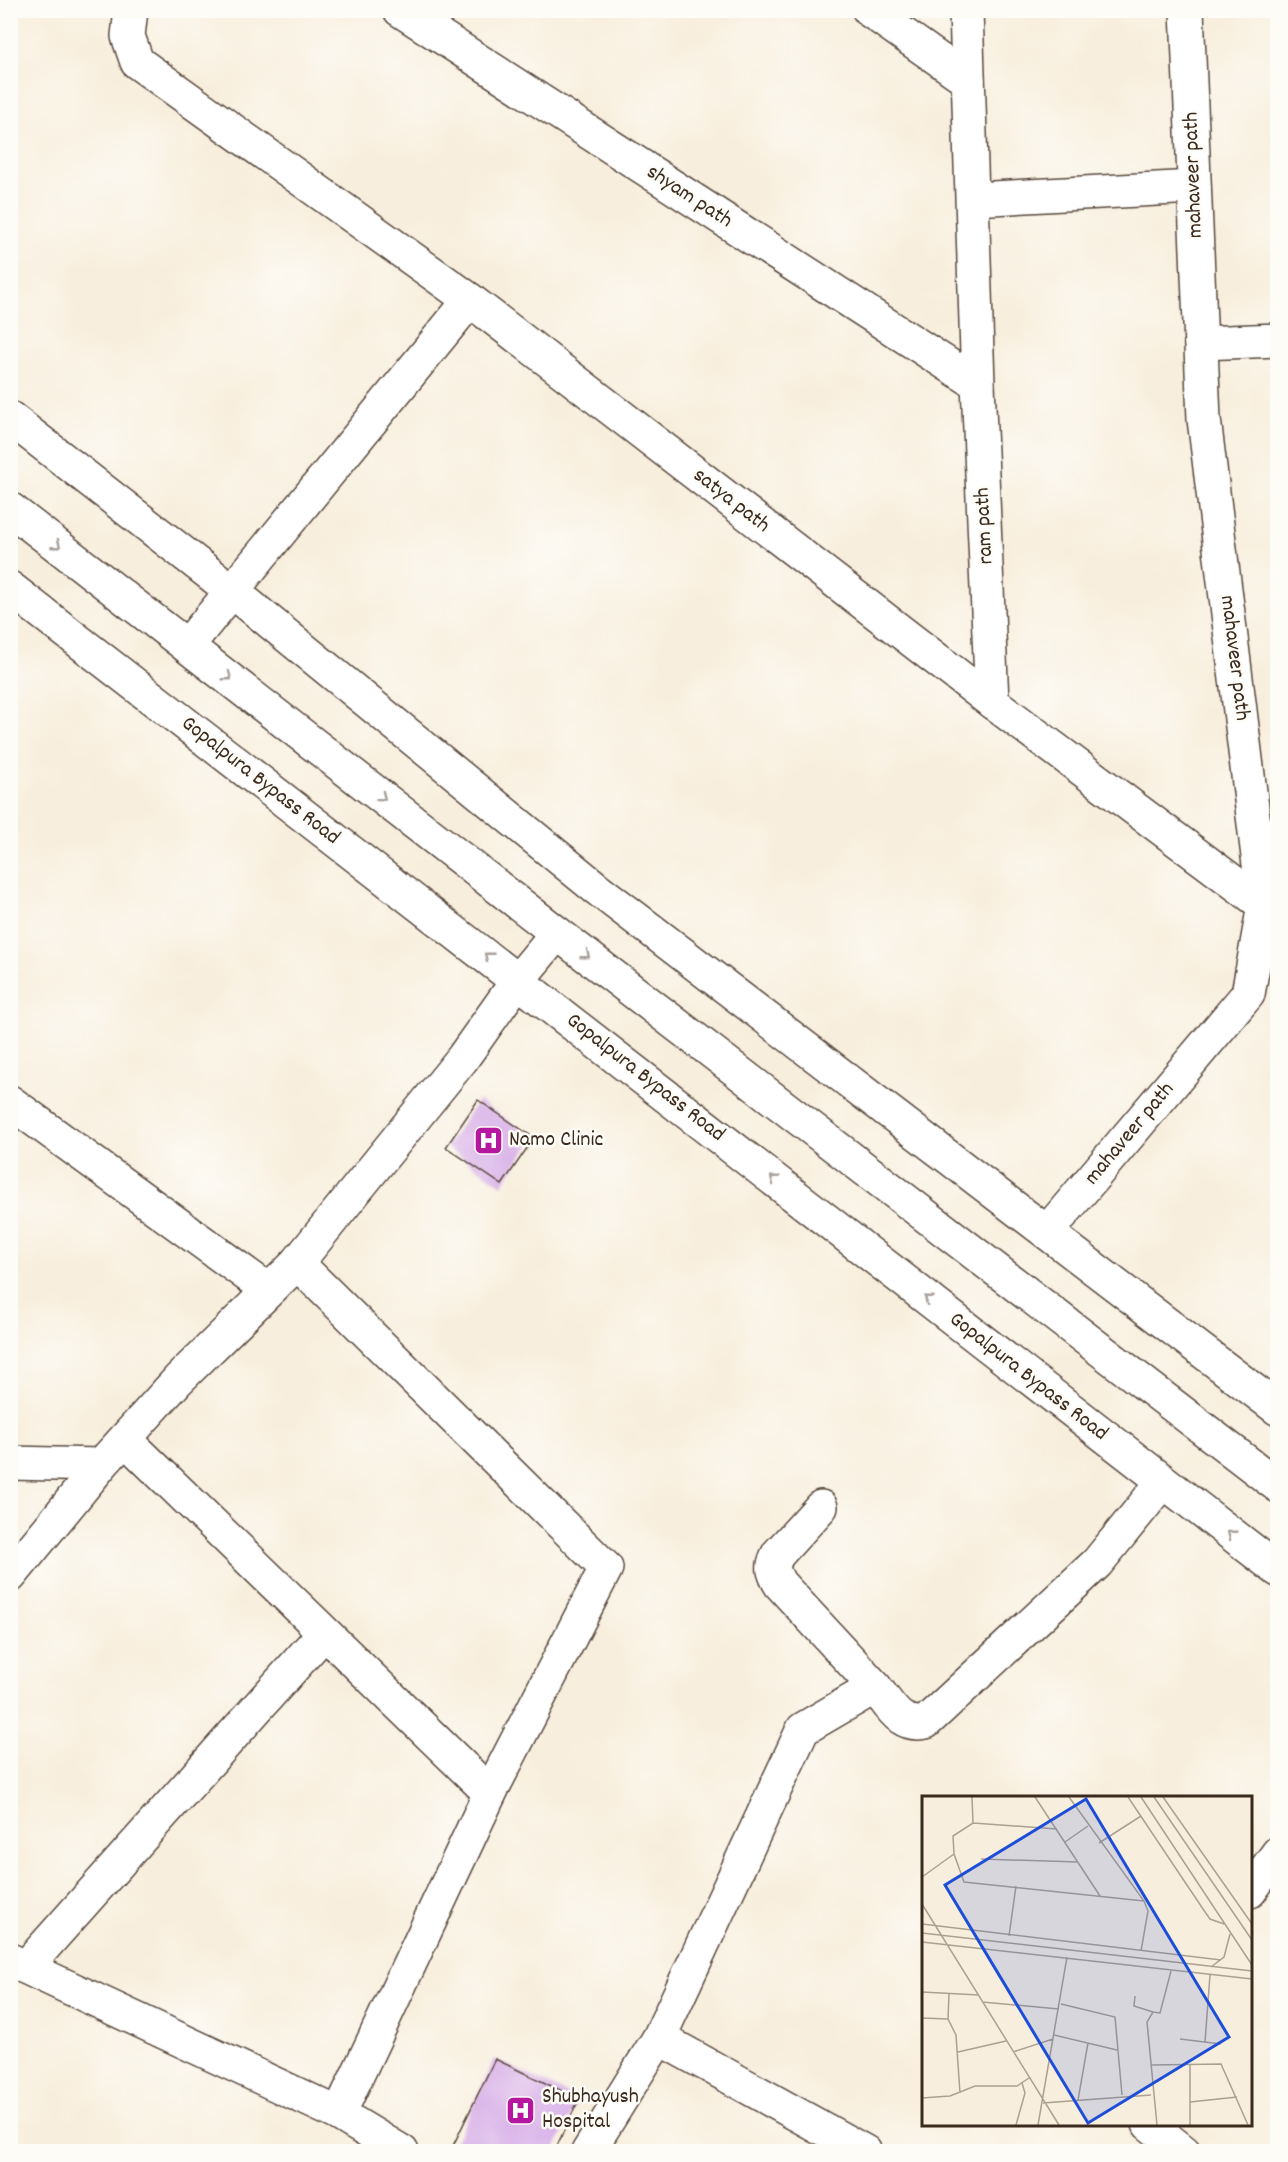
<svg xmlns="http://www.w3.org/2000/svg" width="1288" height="2162" font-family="Dekko,sans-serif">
<rect width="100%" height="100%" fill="#fdfcf7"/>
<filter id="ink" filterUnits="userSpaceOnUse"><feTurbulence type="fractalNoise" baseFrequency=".0167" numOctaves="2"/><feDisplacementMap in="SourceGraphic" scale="12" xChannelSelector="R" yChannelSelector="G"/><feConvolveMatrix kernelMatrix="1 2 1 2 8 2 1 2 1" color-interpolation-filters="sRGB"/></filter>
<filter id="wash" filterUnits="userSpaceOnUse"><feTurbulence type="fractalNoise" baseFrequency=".008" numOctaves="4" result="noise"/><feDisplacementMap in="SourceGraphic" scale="24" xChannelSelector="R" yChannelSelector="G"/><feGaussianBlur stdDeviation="1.35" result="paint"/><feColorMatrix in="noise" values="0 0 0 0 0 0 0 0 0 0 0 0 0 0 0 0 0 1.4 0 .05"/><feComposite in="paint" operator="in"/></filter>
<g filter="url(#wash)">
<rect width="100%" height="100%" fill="#f8eedd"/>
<g id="blocks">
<!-- building -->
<g fill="#d4a7e6">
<path d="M478 1100 534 1138 502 1185 446 1147Z"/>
<path d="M495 2059 579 2099 554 2152H450Z"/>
</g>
</g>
</g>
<g filter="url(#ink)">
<use href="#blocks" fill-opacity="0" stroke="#57473b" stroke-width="1.5"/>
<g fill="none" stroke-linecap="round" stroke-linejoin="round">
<defs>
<g id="minor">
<path d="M131 10 128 36 137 62 470 300 992 702 1264 905"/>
<path d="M400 10 978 384"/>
<path d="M869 10 968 80"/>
<path d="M966 10 978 384 992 702"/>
<path d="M973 199 1194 187"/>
<path d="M1201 343 1278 340"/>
<path d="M10 418 232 591 596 888 1278 1409"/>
<path d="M10 509 557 933 1278 1486"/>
<path d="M10 588 1278 1570"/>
<path d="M187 646 470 300"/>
<path d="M10 1102 268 1290"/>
<path d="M1047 1232 1248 994 1264 905 1204 419 1187 10"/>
<path d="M297 1263 606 1568 490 1793 339 2114"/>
<path d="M125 1439 490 1793"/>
<path d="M10 1463 101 1465"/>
<path d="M821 1507 778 1554C771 1567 773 1572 780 1584L875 1687"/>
<path d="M10 1576 101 1465 179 1379 297 1263 462 1059 518 980 557 933"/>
<path d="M1250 1891 1278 1853"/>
<path d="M10 1960 339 2114 402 2152"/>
<path d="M26 1967 324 1633"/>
<path d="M659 2038 865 2152"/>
<path d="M1149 2124 1184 2152"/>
<path d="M588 2152 659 2038 803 1729 875 1687C890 1705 899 1728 926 1722L1097 1563 1163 1482"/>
</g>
</defs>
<!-- minor casing -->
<use href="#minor" stroke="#57473b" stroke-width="36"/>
<!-- minor -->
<use href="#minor" stroke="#fff" stroke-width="33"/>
</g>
<!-- one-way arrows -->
<defs><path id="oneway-chevron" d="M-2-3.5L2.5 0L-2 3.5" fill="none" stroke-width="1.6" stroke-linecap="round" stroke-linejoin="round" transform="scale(1.5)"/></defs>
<g stroke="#a79f9a">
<use href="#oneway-chevron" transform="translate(57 545) rotate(38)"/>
<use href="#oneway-chevron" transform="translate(228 677) rotate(38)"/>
<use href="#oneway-chevron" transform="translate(382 797) rotate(38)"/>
<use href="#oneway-chevron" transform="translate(586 955) rotate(38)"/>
<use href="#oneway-chevron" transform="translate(488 956) rotate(-142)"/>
<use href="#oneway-chevron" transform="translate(774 1179) rotate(-142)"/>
<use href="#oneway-chevron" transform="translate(928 1299) rotate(-142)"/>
<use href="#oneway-chevron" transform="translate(1231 1534) rotate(-142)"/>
</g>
</g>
<!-- icons -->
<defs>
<symbol id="hospital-square" viewBox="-11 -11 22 22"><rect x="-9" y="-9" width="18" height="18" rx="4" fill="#b5179e" stroke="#fdfcf7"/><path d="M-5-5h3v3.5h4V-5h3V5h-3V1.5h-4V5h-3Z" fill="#fff"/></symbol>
</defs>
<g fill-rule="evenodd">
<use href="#hospital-square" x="472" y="1124" width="33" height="33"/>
<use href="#hospital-square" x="504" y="2094" width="33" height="33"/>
</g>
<g text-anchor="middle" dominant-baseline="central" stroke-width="5" stroke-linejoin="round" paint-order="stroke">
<!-- street labels -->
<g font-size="22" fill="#3b2a1e" stroke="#fdfcf7">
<text transform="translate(1194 175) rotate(-92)">mahaveer path</text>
<text transform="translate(689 197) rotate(33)">shyam path</text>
<text transform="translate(731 501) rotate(38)">satya path</text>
<text transform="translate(985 526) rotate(-93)">ram path</text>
<text transform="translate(1234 658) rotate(83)">mahaveer path</text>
<text transform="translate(260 781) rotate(38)">Gopalpura Bypass Road</text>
<text transform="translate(645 1078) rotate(38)">Gopalpura Bypass Road</text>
<text transform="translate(1130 1134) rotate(-50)">mahaveer path</text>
<text transform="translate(1028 1377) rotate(38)">Gopalpura Bypass Road</text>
</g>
<!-- poi labels -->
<g font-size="22" fill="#3b2a1e" stroke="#fdfcf7" text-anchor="start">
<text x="509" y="1140">Namo Clinic</text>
<text x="542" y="2097">Shubhayush<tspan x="542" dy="25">Hospital</tspan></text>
</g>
</g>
<!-- overview -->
<g transform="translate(922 1796)">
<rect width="330" height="330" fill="#f8eedd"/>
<path fill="none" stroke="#aca091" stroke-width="1.5" d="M50 1 51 27M113 1 178 100M147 1 222 105 226 115 219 155M206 1 281 113 288 123 302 128M219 1 330 169M232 1 330 144M241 1 330 128M143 46 166 30M177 47 219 20M32 58 42 86 222 105M59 63 156 66M0 81 32 58 31 40 51 27 135 33M0 108 137 329M0 128 299 164M0 137 330 175M87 140 94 90M0 146 330 183M289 171 302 161 308 138M0 196 57 199M27 198 26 223 34 239 38 297M213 200 212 210 231 216M60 206 137 213M139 208 193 221 200 299M0 222 26 223M132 239 195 254M258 243 299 248M283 246 288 179M36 256 84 245M91 256 131 243M268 268V329M230 269 299 268 326 329M0 302 28 300 53 290H95L107 282M156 304 166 247M268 306 315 301M121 307 229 299M94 329 103 297 100 287M116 329 145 161M235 329 225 226 231 216 238 217 249 175"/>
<path fill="#1d4ed8" fill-opacity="0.15" stroke="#1d4ed8" stroke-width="3" d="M164 3 307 241 166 327 23 89Z"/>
<rect width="330" height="330" fill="none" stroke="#3b2a1e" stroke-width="3"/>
</g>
<!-- margin -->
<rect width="1288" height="2162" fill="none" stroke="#fdfcf7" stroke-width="36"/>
</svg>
